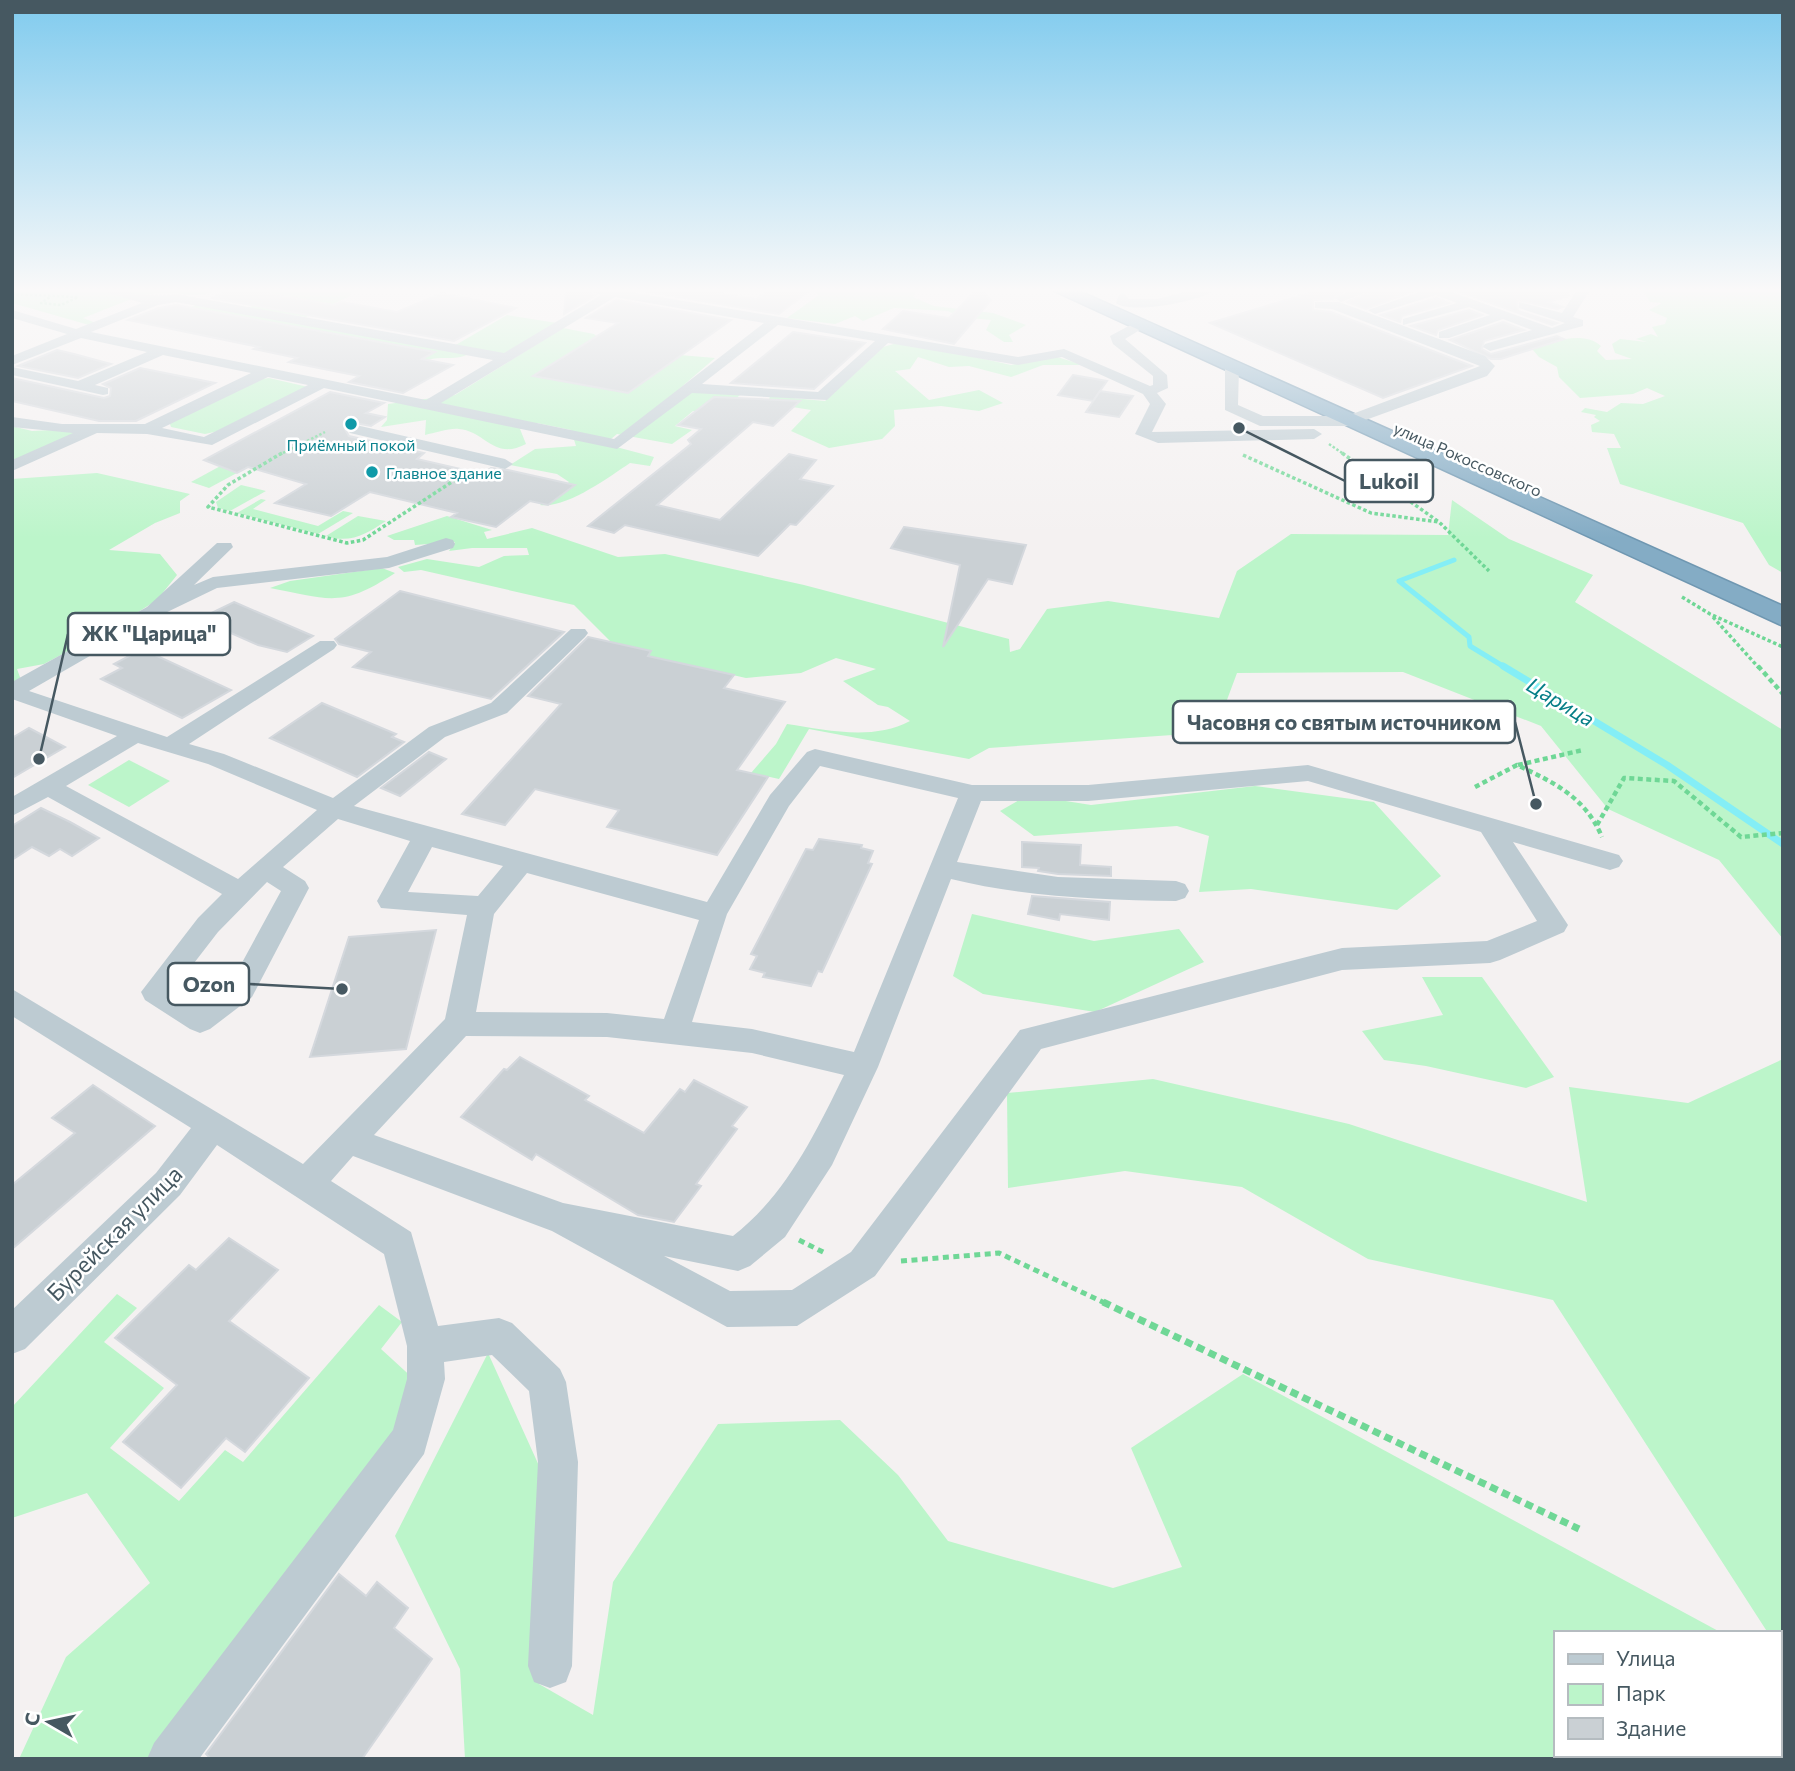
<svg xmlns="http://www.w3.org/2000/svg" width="1795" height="1771" font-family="Commissioner,sans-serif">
<rect width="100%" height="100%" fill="#f4f1f1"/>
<!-- green -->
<g fill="#bcf5ca">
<path d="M12 290H217C192 301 181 290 157 293 130 297 108 309 83 318L96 323 89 325 12 303Z"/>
<path d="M277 290H352L350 296 306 317 249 308Z"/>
<path d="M811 290H917L913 297 934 306 993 313 1026 325 1009 335 1013 342H1004L986 330 991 320 959 317 948 311 894 308 863 321 855 316 835 324 787 318 819 295Z"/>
<path d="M1643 290H1783V573L1769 565 1743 523 1620 484 1607 448H1621L1614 434 1592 432 1591 425 1600 421 1594 417 1596 415 1581 412 1585 408 1607 412 1621 403 1643 404 1665 396 1647 388 1633 394 1580 398 1559 377 1557 367 1539 357 1532 349C1552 342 1583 330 1601 346L1597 351 1606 360 1632 359 1615 353 1612 344 1620 339 1647 342 1636 339 1651 334 1658 337 1652 327 1665 324 1667 318 1649 310 1662 303 1650 302Z"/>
<path d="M196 305 469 354C453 362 439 354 423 362L182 311Z"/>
<path d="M507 315 557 323 503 354 454 346Z"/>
<path d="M563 328 594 334 610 349 715 358 678 390 740 395 716 415 693 411 675 426 692 430 672 444 617 434 605 444 654 457 650 466 630 463C609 477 566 509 540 505L569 482 557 474 510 465 535 449 576 446 571 430 537 423 520 429 526 444C494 461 485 431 459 429 449 428 435 433 425 435L426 420 381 427 387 420 388 404 455 395Z"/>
<path d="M904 341 1011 365 1054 356 1083 365H1043L1011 377 969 366 949 367 918 357 910 369 895 371 929 400 979 390 1003 403 979 411 941 406 894 410 895 426 882 439 829 448 791 431 811 410 768 403 770 396 825 401 883 347Z"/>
<path d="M269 378 308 387 223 430 205 434 171 427 169 421 250 381Z"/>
<path d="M12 426 32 431 92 428 12 463Z"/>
<path d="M237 457 248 467 209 488 191 482Z"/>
<path d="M97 473 190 494 180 501V513L155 523 109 550 160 554 177 575 157 600 124 621 44 664 17 669 21 680 12 684V479Z"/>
<path d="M241 485 266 491 230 511 218 508 216 502Z"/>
<path d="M261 499 266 500 253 509 318 526 343 511 353 513 318 534 237 513Z"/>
<path d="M1452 500 1509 539 1593 575 1575 602 1783 730V939L1719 860 1608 809 1541 726 1403 672 1237 673 1215 732 989 748 969 759 809 729 779 779 751 773 776 744 787 724C827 730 872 741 910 721L888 707 878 705 843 681 876 669 836 658 801 673 746 678 648 656 651 651 611 642 574 605 421 570 404 572 398 567 427 559 479 567 504 556 529 555 527 548H472L449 551 455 542 415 545 414 540H394L387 536 447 516 492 530 484 532 487 539 532 528 618 557 665 554 804 585 1009 639 1010 652 1020 649 1047 609 1108 601 1219 618 1237 571 1291 534 1448 535Z"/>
<path d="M358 516 386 521C366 534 351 544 326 536Z"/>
<path d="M382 568 395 573C341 609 329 599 270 588L290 581Z"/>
<path d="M129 760 170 781 129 807 88 785Z"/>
<path d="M1255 786 1374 802 1441 876 1397 910 1251 889 1199 892 1209 836 1177 826 1034 836 1000 811 1028 795 1091 805Z"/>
<path d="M972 914 1094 941 1179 929 1204 962 1095 1012 983 994 953 976Z"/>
<path d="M1422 977H1482L1554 1077 1526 1088 1426 1066 1384 1060 1362 1031 1443 1015Z"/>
<path d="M1783 1059V1656L1779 1650V1633H1768L1553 1300 1368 1259 1242 1187 1125 1171 1008 1188 1007 1093 1153 1079 1349 1124 1587 1202 1569 1087 1688 1103Z"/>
<path d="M117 1294 137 1308 104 1342 164 1388 110 1448 179 1501 225 1450 243 1462 379 1305 402 1322 381 1349 416 1381 395 1444 149 1759H19L66 1657 150 1583 87 1493 12 1518V1407Z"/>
<path d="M488 1353 550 1490 539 1684 593 1715 613 1582 718 1424 840 1420 898 1475 948 1541 1113 1588 1182 1567 1131 1448 1243 1374 1722 1633H1555V1755H1779V1664L1783 1666V1759H465L460 1669 395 1536Z"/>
</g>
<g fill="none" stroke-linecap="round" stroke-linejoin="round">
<!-- stream-far1 -->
<path stroke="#84eef6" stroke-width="5" d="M1454 560 1399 581 1469 637 1470 646 1506 668"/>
<!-- stream -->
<path stroke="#84eef6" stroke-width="7" d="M1503 666 1667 765 1783 844"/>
</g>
<!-- building -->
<g fill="#cad0d4" stroke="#d4d8dd" stroke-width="2">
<path d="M229 290H250L334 305 342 302 397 312 442 293 516 308 454 341 212 298Z"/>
<path d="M566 290H585L595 296 564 314Z"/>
<path d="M637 290H699L756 299 769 290H810L779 314Z"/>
<path d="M976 290H981L991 300 954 344 883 329 903 311 949 318Z"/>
<path d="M1319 290H1345L1333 299 1313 300V310L1331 312 1472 366 1383 398 1210 323Z"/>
<path d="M1374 290H1416L1366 309 1347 302Z"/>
<path d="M1455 290H1568L1569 296 1548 302 1563 307 1557 309 1517 300 1518 311 1557 323 1552 325Z"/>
<path d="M1436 298 1449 303 1402 316 1400 322 1381 315Z"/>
<path d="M616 300 731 320 628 393 533 376 618 323 586 318Z"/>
<path d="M176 305 435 352 422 359 453 365 403 393 349 382 359 376 289 362 297 358 254 349 259 347 128 320 159 308Z"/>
<path d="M1469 310 1482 315 1438 330 1436 335 1411 326Z"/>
<path d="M1503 322 1524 330 1484 341 1482 349 1491 354 1557 336 1564 339 1501 359H1491L1450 340Z"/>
<path d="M793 332 865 343 814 389 731 383Z"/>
<path d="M57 350 74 354 111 364 78 378 18 366Z"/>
<path d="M140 368 215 383 136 421H99L12 401V378L104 398 110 396 111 388 103 384Z"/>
<path d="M1073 375 1107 381 1093 401 1058 395Z"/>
<path d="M1100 391 1133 396 1119 417 1086 412Z"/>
<path d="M330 392 384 403 366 413 385 417 371 426 355 423 345 429 349 436 424 453 417 459 482 474 491 468 508 470 575 485 548 505 530 501 496 527 451 517 457 513 370 492 331 516 275 503 306 484 248 467 237 473 204 460Z"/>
<path d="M714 397 800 401 773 426 753 422 657 505 720 520 789 454 816 460 800 479 833 486 796 525 790 524 758 556 625 525 614 533 588 526 691 444 688 440 701 429 678 425Z"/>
<path d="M904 527 1026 545 1012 584 988 579 943 647 960 565 891 548Z"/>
<path d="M400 591 564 632 491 699 353 667 371 652 339 644 335 639Z"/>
<path d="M234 602 313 636 287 652 258 645 199 619Z"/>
<path d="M588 637 651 651 648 656 734 675 724 688 785 702 737 770 768 777 717 855 607 827 619 810 535 789 505 825 462 814 561 704 528 696Z"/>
<path d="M142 649 231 690 182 718 101 679 122 668 114 664Z"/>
<path d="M322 703 396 734 392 737 404 742 357 777 270 738Z"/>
<path d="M29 728 65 747 12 778V738Z"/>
<path d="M429 752 446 759 400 796 381 788Z"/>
<path d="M41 808 70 822 99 838 72 856 60 849 49 856 32 847 12 860V826Z"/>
<path d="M819 839 862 845 861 848 873 851 868 863 872 864 822 972 818 971 811 986 763 977 765 973 750 969 757 956 751 954 806 849 813 850Z"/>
<path d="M1022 842 1081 845 1080 865 1111 867V876L1058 874 1038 871 1039 868 1022 867Z"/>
<path d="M1032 896 1110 902 1109 920 1060 914 1059 920 1028 914Z"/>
<path d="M436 930 406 1049 310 1057 349 937Z"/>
<path d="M520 1057 589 1096 585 1100 644 1133 680 1089 685 1092 694 1080 747 1107 732 1126 737 1129 696 1184 701 1186 674 1222 638 1215 536 1154 532 1160 461 1117 504 1069 507 1070Z"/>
<path d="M93 1085 155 1126 12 1249V1185L75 1133 52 1118Z"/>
<path d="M229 1238 278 1270 229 1321 309 1378 245 1452 226 1438 181 1488 123 1442 177 1385 115 1338 189 1265 196 1270Z"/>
<path d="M339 1574 366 1596 377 1582 408 1608 394 1628 432 1659 362 1759H211L206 1754Z"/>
</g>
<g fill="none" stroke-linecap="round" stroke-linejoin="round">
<defs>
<path id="highway" d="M1052 290H1077L1783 606V626Z"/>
</defs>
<!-- highway casing -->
<use href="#highway" stroke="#6f97b1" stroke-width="3"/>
<!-- path-far4 -->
<g stroke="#6fd796" stroke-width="2.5" stroke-dasharray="2.5 2" stroke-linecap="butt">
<path d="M12 293 19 290"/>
<path d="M12 294 78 297 61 305 41 303 50 297"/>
<path d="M1329 444 1345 455"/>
<path d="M279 455 325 432"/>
</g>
<!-- path-far3 -->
<g stroke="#6fd796" stroke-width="3.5" stroke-dasharray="3.5 2.5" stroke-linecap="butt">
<path d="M282 453 228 485 208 507 347 543 363 540 464 474"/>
<path d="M1342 453 1439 522 1489 571"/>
<path d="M1243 455 1371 513 1439 522"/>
<path d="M1682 597 1710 614 1783 647"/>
<path d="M1713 617 1759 668"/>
</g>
<!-- path-far2 -->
<g stroke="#6fd796" stroke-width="4.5" stroke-dasharray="5 3.5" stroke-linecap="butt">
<path d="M1758 666 1783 694"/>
<path d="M1518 765 1583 750"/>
<path d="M1475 787 1517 765C1555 783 1585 797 1602 837"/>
<path d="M1597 825 1624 778 1674 781 1741 837 1783 833"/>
</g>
<!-- path-far1 -->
<g stroke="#6fd796" stroke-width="5" stroke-dasharray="6 4.5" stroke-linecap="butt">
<path d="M799 1240 825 1253"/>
<path d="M901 1261 999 1253 1107 1304"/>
</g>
<!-- path -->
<path stroke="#6fd796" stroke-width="7" stroke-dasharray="8 5" stroke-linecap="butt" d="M1103 1302 1579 1529"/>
<!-- minor -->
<g fill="#bdcbd2" fill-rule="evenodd">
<path d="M100 290C127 290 150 299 176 294L504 353 601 295 587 290H618L1018 357 1064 349 1150 386 1153 385V376L1113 344 1110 336 1138 321 1145 325 1143 328 1125 339 1167 375 1168 388 1157 393 1166 404 1152 432 1314 429 1322 434 1314 439 1158 443 1135 434 1150 404 1143 394 1062 357 1018 365 888 343 827 400 692 393 617 449 324 388 212 445 147 434 97 433 12 471V460L73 433 12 427V417L62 424H145L251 373 163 355 95 385 108 388V394L103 395 12 375V367L78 381 147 352 81 338 12 365V356L67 334 12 318V310L76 329 142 303ZM615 297 764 323 614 439 441 403ZM176 302 493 360 426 400 91 332 158 305ZM778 325 875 341 818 392 702 384ZM268 377 308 385 204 437 162 428Z"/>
<path d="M1193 290H1216C1200 301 1131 315 1116 303L1119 294 1123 293 1129 299H1157Z"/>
<path d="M1352 290H1372L1341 302 1335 298Z"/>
<path d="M1425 290H1446L1552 328 1565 323 1519 308V302L1562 313 1577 290H1590L1573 317 1583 320V326L1490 351 1483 347 1485 344 1532 330 1503 319 1449 338H1439V332L1490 315 1469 307 1403 325V319L1457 303 1436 295 1375 314 1368 310Z"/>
<path d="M1315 302H1339L1485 356 1495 366 1487 376 1349 426H1260L1225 410V368L1232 364 1239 368 1238 405 1263 416H1347L1480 366 1332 309 1315 308Z"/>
<path d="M356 425 505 459 513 464 505 469 350 433 348 430Z"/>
<path d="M446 538 453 540 455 544 453 548 389 568 217 588 161 615 29 691 167 737 320 641H334L337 645 334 649 189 744 224 754 333 798 429 727 491 703 571 629H585L588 633 585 637 507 713 445 737 354 806 707 902 770 795 807 752 815 749 972 785H1088L1308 765 1619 855 1623 861 1619 867 1610 870 1513 842 1568 925 1564 932 1500 960 1490 963 1342 970 1041 1049 875 1276 797 1326 727 1327 552 1231 353 1156 331 1181 411 1232 438 1326 499 1318 512 1323 560 1369 566 1382 578 1462 572 1666 566 1682 550 1688 534 1682 528 1666 538 1462 529 1391 492 1355 444 1362 445 1379 424 1454 199 1759H147L154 1743 393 1430 407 1379V1346L384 1254 217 1145 180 1195 25 1349 12 1354V1310L156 1173 191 1128 12 1016V989L303 1164 445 1019 467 915 381 908 377 901 410 841 338 819 283 867 305 881 309 888 252 997 210 1029 200 1033 190 1029 145 1000 141 992 198 918 222 894 48 797 12 816V797L117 736 12 699V682L147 607 217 543H231L233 547 194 585 213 577 387 557ZM138 743 208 764 317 810 238 879 66 786ZM820 766 958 798 854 1052 752 1029 692 1022 727 914 789 806ZM1308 781 1481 832 1537 921 1487 941 1342 948 1020 1030 851 1252 792 1290 730 1291 664 1256 738 1271 750 1266 785 1237 832 1165 878 1067 951 879C1025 897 1100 900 1176 901L1185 898 1189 891 1185 884 1176 881 1058 877 957 862 981 801H1088ZM432 847 503 866 478 896 408 892ZM527 873 699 920 664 1019 607 1013 476 1012 494 914ZM267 882 281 891 232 981 199 1005 174 989 218 932ZM466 1036 607 1037 752 1053 844 1075C815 1134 786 1195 733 1236L563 1203 374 1135Z"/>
</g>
<!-- highway -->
<use href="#highway" fill="#84acc5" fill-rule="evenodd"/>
</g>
<!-- sky -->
<linearGradient id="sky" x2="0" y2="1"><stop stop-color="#80cbee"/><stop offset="0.54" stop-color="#faf9f9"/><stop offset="1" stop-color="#faf9f9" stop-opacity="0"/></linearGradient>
<rect width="1795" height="538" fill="url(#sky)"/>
<!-- markers -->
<g fill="#0f9aa8" stroke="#fff" stroke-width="2.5">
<circle cx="351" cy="424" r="7"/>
<circle cx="372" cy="472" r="7"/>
</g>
<g text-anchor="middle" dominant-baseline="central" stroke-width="5" stroke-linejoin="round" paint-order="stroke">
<!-- far-culture labels -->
<g font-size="16" fill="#0d838f" stroke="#fff">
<text x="351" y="444">Приёмный покой</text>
<text x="386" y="472" text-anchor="start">Главное здание</text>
</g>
<!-- far-street labels -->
<g font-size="16" fill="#465861" stroke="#fff">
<text transform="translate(1468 459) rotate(24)">улица Рокоссовского</text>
</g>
<!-- water labels -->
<g font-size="21" font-style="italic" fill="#057e87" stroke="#fff">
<text transform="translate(1561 701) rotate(31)">Царица</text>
</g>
<!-- near-street labels -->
<g font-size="23" fill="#465861" stroke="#fff">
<text transform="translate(114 1233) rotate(-45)">Бурейская улица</text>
</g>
</g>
<!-- callouts -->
<path fill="none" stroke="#465861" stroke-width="2.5" d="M1239 428L1345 481M39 759L68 634M1536 804L1515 722M342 989L249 984"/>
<g fill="#465861" stroke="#fff" stroke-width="2.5">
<circle cx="1239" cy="428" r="7"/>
<circle cx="39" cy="759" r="7"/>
<circle cx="1536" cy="804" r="7"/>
<circle cx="342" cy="989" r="7"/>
</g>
<g fill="#fff" stroke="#465861" stroke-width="2.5">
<rect x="1345" y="460" width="88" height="42" rx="7"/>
<rect x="68" y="613" width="162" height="42" rx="7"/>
<rect x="1173" y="701" width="342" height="42" rx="7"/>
<rect x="168" y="963" width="81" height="42" rx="7"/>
</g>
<g font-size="21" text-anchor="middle" font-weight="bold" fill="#465861">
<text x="1389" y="489">Lukoil</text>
<text x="149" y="641">ЖК "Царица"</text>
<text x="1344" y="730">Часовня со святым источником</text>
<text x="209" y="992">Ozon</text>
</g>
<!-- border -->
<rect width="1795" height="1771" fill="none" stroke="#465861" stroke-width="28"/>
<!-- legend -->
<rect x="1554" y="1631" width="228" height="126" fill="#ffffff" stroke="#b5bcc0" stroke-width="2"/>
<rect x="1568" y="1654" width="35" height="10" fill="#bdcbd2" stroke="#b5bcc0" stroke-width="2"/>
<text x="1616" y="1666" font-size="21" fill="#465861">Улица</text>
<rect x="1568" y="1684" width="35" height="21" fill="#bcf5ca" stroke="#b5bcc0" stroke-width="2"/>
<text x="1616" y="1701" font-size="21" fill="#465861">Парк</text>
<rect x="1568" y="1718" width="35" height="21" fill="#cad0d4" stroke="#b5bcc0" stroke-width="2"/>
<text x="1616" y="1736" font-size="21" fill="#465861">Здание</text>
<!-- north arrow -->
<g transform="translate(49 1722) rotate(279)" stroke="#ffffff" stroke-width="5" paint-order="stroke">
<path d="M0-5L12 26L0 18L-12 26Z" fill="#465861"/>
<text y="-10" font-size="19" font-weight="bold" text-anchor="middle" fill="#465861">С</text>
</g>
</svg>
